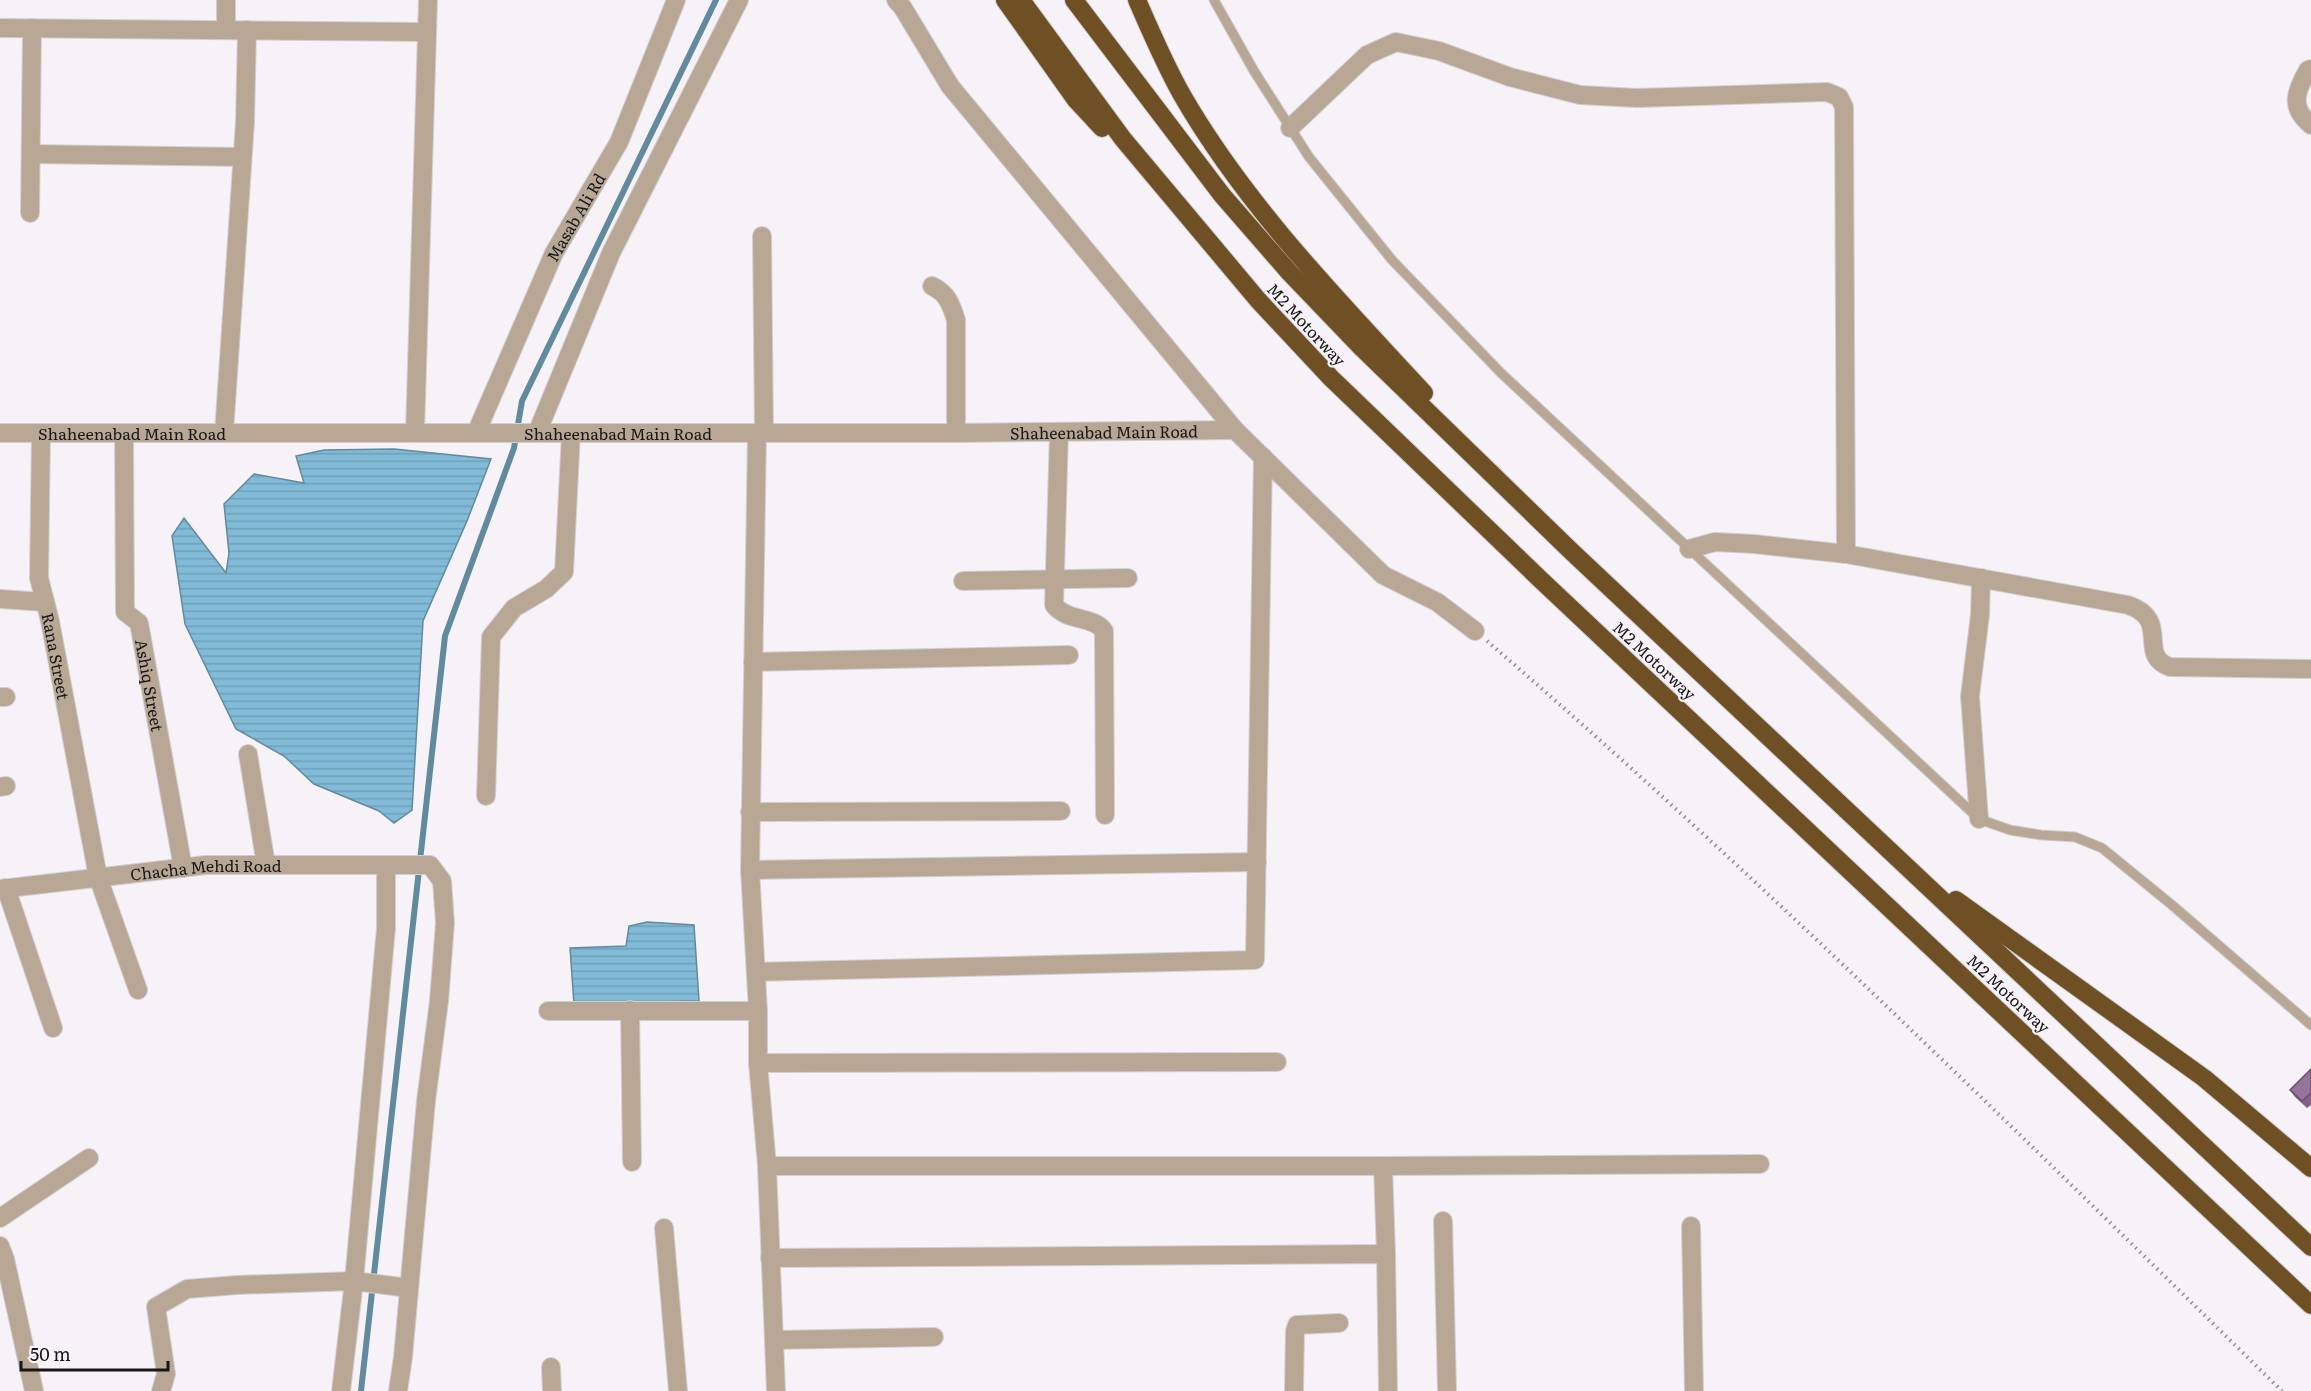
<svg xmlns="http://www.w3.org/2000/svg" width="2311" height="1391" font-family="Literata,serif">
<defs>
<pattern id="water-rules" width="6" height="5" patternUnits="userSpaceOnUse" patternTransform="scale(1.5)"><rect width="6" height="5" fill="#81bbd7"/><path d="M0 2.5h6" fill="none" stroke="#6fa0b8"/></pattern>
</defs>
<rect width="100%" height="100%" fill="#f6f2f7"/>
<!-- water -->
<g fill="url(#water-rules)" stroke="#628a9e" stroke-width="1.5">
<path d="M394 449 491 459 467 521 423 621 412 810 394 823 379 811 314 784 284 756 236 729 185 624 172 536 184 518 226 573 229 553 224 504 254 474 304 483 296 456 324 450Z"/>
<path d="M647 922 694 925 699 1001 574 1004 570 948 626 946 629 926Z"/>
</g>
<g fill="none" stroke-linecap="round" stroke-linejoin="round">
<!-- stream -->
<path stroke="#628a9e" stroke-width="6" d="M361 1391 445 636 514 448 522 401 716 0"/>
<defs>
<path id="lane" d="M1214 0 1254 71 1309 157 1392 260 1501 373 1979 819 2010 830 2041 835 2075 837 2102 848 2172 905 2311 1025"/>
<g id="street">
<path d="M226 0V30"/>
<path d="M896 0 903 8 950 86 1235 430 1383 575 1437 602 1475 631"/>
<path d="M0 28 427 32"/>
<path d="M2311 69 2308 70C2296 91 2289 107 2311 125"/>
<path d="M1290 128 1367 55 1396 42 1439 51 1510 77 1580 95 1637 98 1827 92 1839 97 1844 107 1846 554"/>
<path d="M31 154 242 157"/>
<path d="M30 213 32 28"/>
<path d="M762 236 764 433"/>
<path d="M932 286C947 293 951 304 956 320V433"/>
<path d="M1059 432 1054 605C1067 622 1095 616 1104 631L1105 815"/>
<path id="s1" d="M0 433H956L1235 430"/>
<path id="s2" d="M41 433 39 578 50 621 98 877 138 990"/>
<path id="s3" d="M124 433 125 612 139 623 183 868"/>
<path d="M224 433 245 122 247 30"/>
<path d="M415 433 428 0"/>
<path id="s4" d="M476 433 554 253 619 142 676 0"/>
<path d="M537 433 611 253 739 0"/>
<path d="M757 433 750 870 758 1011V1063L767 1166 776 1391"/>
<path d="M1689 549 1715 542 1754 544 1846 554 2128 605C2172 620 2136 655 2170 667L2311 669"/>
<path d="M963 581 1128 578"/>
<path d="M0 599 45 602"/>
<path d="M753 662 1069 655"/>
<path d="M0 697H6"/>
<path d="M248 754 266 865"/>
<path d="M0 787 6 786"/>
<path d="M486 796 491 637 514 608 546 589 564 572 571 433"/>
<path d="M750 812 1061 811"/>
<path d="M1979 819 1970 696 1980 615 1981 578"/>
<path d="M750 870 1257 862"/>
<path d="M6 888 53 1028"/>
<path id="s5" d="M0 889 206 865H430L442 881 445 923 439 1001 426 1101 403 1357 398 1391"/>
<path d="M756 972 1255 960 1263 457"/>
<path d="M630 1010 632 1162"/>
<path d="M548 1011H758"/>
<path d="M758 1063 1277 1062"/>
<path d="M767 1166H1383L1386 1254"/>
<path d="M1383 1166 1760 1164"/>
<path d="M0 1218 89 1158"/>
<path d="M1443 1221 1447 1391"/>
<path d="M1691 1226 1694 1391"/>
<path d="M664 1228 678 1391"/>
<path d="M0 1246 5 1259 34 1391"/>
<path d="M770 1258 1386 1254 1388 1391"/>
<path d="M775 1340 934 1337"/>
<path d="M551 1367 552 1391"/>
<path d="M161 1391 166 1374 156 1307 187 1289 237 1285 354 1281 409 1288"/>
<path d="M341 1391 354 1281 386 928V865"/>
<path d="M1294 1391 1295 1331 1297 1325 1339 1323"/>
</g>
<g id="highway">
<path d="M1005 0 1076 100 1102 128"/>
<path d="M1021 0 1123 139 1258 300 1331 378 1542 581 2311 1305"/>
<path d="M1074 0 1222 195 1289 272 1360 346 1571 551 2311 1247"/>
<path d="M1137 0C1151 32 1165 65 1182 95 1246 206 1338 300 1424 393"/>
<path d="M1956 900 2204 1078 2311 1168"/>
</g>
</defs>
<!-- lane casing -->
<use href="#lane" stroke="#d2cfd3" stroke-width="11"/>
<!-- street casing -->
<use href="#street" stroke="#d2cfd3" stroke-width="20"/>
<!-- highway casing -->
<use href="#highway" stroke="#d2cfd3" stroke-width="20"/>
<!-- path -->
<path stroke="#908d91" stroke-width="4" stroke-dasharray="1.5 4.5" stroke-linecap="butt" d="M1487 641C1763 879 2022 1137 2282 1391"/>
<!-- lane -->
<use href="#lane" stroke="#b7a794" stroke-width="9"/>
<!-- street -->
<use href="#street" stroke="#b7a794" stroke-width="18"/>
<!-- highway -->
<use href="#highway" stroke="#6f5025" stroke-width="18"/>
</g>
<!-- wall -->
<path fill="#806385" d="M2311 1069V1105L2307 1108 2295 1097 2290 1090Z"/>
<!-- building -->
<path fill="#95739b" stroke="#68506c" stroke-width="1.5" d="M2311 1069V1093L2302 1101 2290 1090Z"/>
<g text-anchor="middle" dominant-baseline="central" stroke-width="4.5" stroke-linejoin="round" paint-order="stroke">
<!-- street labels -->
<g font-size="16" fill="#181718" stroke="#f6f2f7">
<text stroke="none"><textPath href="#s4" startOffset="238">Masab Ali Rd</textPath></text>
<text transform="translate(1307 324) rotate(47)">M2 Motorway</text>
<text stroke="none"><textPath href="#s1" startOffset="1104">Shaheenabad Main Road</textPath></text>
<text stroke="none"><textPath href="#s1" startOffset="132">Shaheenabad Main Road</textPath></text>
<text stroke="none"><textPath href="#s1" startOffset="618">Shaheenabad Main Road</textPath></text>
<text stroke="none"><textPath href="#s2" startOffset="225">Rana Street</textPath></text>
<text transform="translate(1655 660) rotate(43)">M2 Motorway</text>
<text stroke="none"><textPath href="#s3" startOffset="260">Ashiq Street</textPath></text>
<text stroke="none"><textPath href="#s5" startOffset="207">Chacha Mehdi Road</textPath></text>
<text transform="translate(2009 993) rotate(43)">M2 Motorway</text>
</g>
</g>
<!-- scale -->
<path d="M21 1361v9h147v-9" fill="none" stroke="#181718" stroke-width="3"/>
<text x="30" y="1361" font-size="18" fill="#181718" stroke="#f6f2f7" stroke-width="4.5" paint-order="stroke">50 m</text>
</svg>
